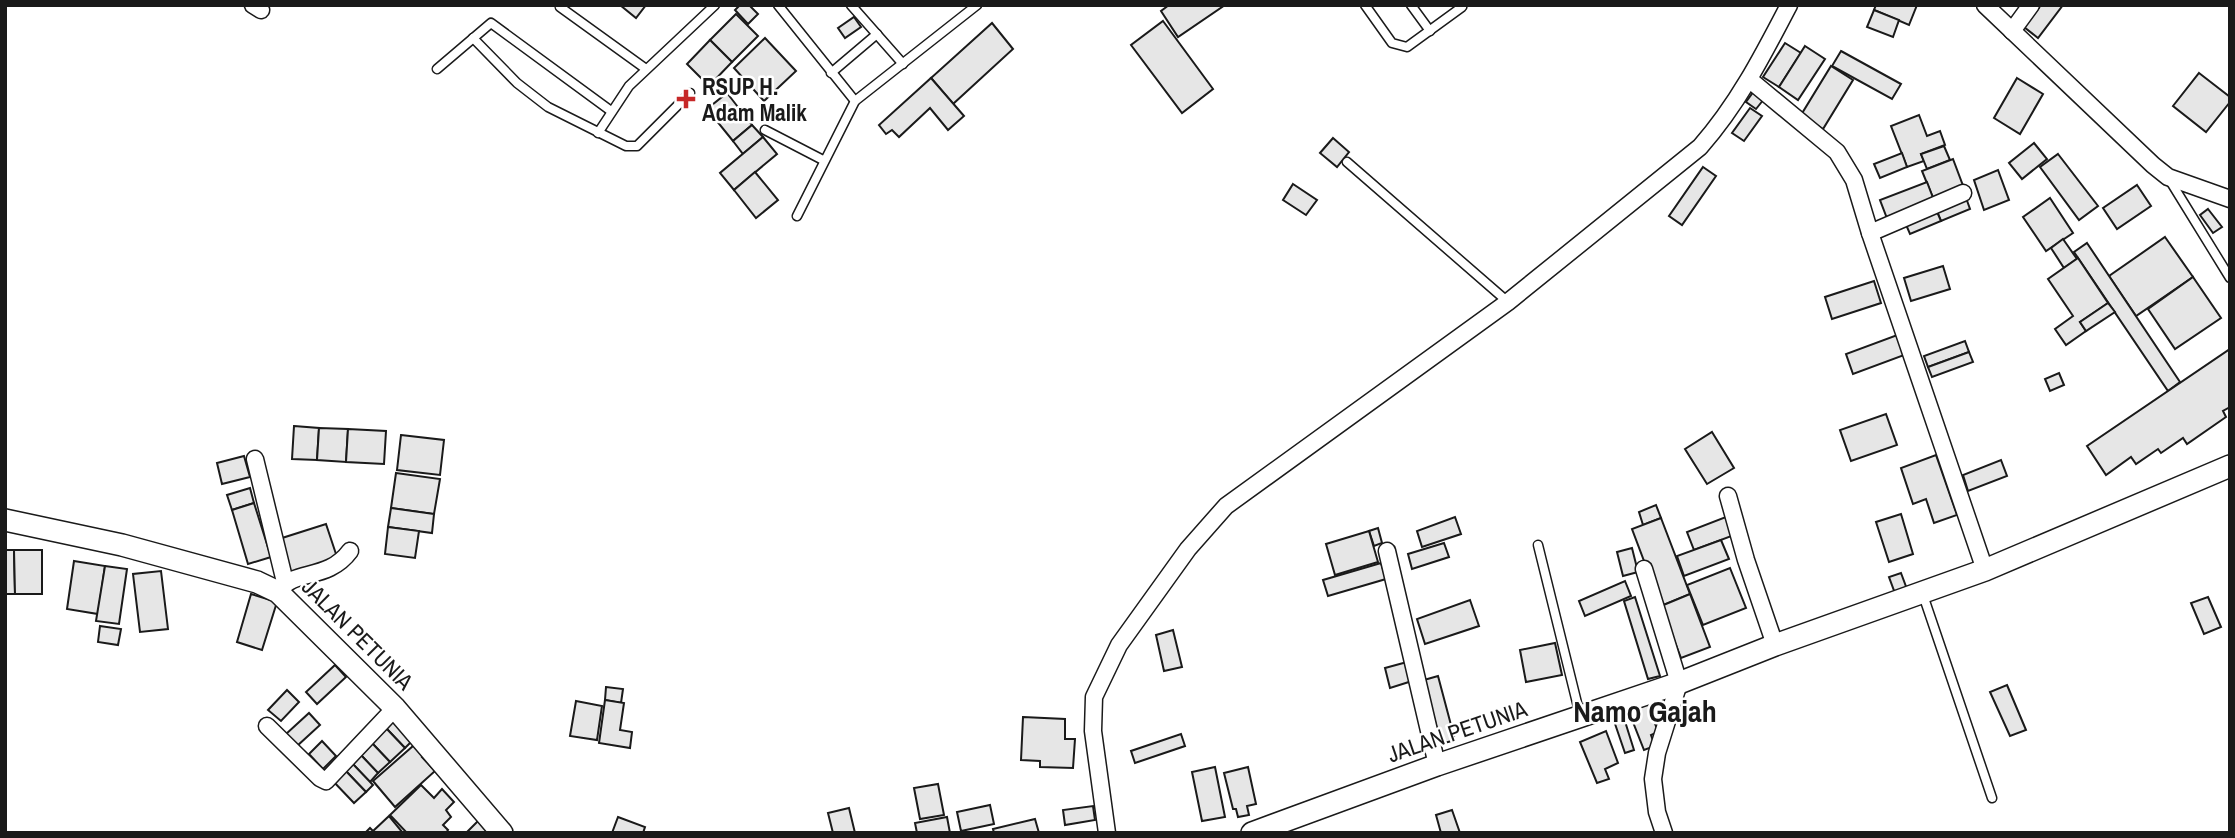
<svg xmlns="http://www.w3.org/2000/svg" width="2235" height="838" font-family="'Archivo Narrow',sans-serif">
<rect width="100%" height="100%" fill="#fff"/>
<!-- building -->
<g fill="#e6e6e6" stroke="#1a1a1a" stroke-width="2">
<path d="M620 5H646L636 18Z"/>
<path d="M740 5H749L758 14 748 24 735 10Z"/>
<path d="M1169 5H1225L1178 37 1161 11Z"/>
<path d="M1876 5H1917L1909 25 1874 10Z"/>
<path d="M2041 5H2063L2038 38 2024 27Z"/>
<path d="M1874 10 1899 20 1893 37 1867 27Z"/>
<path d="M736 14 758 36 732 62 710 40Z"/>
<path d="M854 17 861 27 845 38 838 28Z"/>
<path d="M1163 21 1213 89 1182 113 1131 45Z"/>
<path d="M992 23 1013 49 953 104 931 78Z"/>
<path d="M765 38 796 71 764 101 734 68Z"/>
<path d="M710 40 732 62 709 86 687 64Z"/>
<path d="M1785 43 1801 53 1779 87 1763 77Z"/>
<path d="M1805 46 1825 59 1798 100 1779 87Z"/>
<path d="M1841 51 1901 84 1892 99 1832 66Z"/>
<path d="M1831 66 1853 80 1823 129 1801 115Z"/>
<path d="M2199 73 2230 97V102L2206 132 2173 106Z"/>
<path d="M931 78 964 116 948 130 930 108 899 137 892 130 886 134 879 125Z"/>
<path d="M2017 78 2043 94 2020 134 1994 118Z"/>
<path d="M1754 91 1764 99 1756 109 1746 102Z"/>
<path d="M727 93 752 125 733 141 707 109Z"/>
<path d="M1750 108 1762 116 1744 141 1732 133Z"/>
<path d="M1919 115 1927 136 1940 131 1945 145 1921 154 1924 161 1907 167 1891 126Z"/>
<path d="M752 125 763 137 743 154 733 141Z"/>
<path d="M763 137 777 154 734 190 720 173Z"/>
<path d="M1333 138 1349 152 1337 167 1320 153Z"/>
<path d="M2034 143 2047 159 2022 179 2009 163Z"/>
<path d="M1944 146 1950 160 1927 169 1921 154Z"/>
<path d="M1902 153 1907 167 1880 178 1874 164Z"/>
<path d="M2058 154 2098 206 2079 220 2040 167Z"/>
<path d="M1953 159 1965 191 1935 203 1922 171Z"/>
<path d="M1703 167 1716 176 1682 225 1669 216Z"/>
<path d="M1998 170 2009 200 1984 210 1974 180Z"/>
<path d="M755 172 778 200 756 218 734 190Z"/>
<path d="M1927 182 1935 203 1888 221 1880 200Z"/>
<path d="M1293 184 1317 200 1306 215 1283 200Z"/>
<path d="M2137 185 2151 206 2117 229 2103 208Z"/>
<path d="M1965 195 1970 209 1941 221 1935 207Z"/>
<path d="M2050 198 2073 233 2046 251 2023 217Z"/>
<path d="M1935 207 1941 221 1910 234 1904 220Z"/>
<path d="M2208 209 2222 227 2213 233 2200 215Z"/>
<path d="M2165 237 2193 277 2136 316 2109 276Z"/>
<path d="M2063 239 2077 259 2064 268 2051 248Z"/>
<path d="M2087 243 2180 382 2168 391 2074 252Z"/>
<path d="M2078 258 2108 303 2080 322 2086 331 2066 345 2055 329 2073 316 2048 279Z"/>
<path d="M1943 266 1950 289 1911 301 1904 278Z"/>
<path d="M2193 277 2221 318 2175 349 2148 309Z"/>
<path d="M1874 281 1881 303 1832 319 1825 297Z"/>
<path d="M2108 303 2115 312 2086 331 2080 322Z"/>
<path d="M1900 334 1907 354 1853 374 1846 354Z"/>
<path d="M1965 341 1969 352 1928 367 1924 356Z"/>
<path d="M2230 349V407L2223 411 2226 417 2187 444 2183 438 2161 453 2158 449 2136 464 2131 457 2106 475 2087 446Z"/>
<path d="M1969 352 1973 362 1932 377 1928 367Z"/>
<path d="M2059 373 2064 385 2050 391 2045 379Z"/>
<path d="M1886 414 1897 445 1851 461 1840 430Z"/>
<path d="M294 426 319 428 317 460 292 459Z"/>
<path d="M319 428 348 429 346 462 317 460Z"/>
<path d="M348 429 386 431 384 464 346 462Z"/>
<path d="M1712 432 1734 468 1707 484 1685 449Z"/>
<path d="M401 435 444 440 440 475 397 470Z"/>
<path d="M1936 455 1957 515 1934 523 1926 499 1913 504 1901 468Z"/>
<path d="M244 456 250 477 222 484 217 463Z"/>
<path d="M2001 460 2007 476 1968 491 1963 475Z"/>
<path d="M396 473 440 479 434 514 391 508Z"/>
<path d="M250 488 254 503 232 510 227 495Z"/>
<path d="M254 503 271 557 248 564 232 510Z"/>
<path d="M1656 505 1661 518 1643 525 1639 512Z"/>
<path d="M391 508 434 514 432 533 388 527Z"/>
<path d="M1901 514 1913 554 1889 562 1876 522Z"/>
<path d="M1731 515 1737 534 1694 550 1687 532Z"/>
<path d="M1455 517 1461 534 1422 547 1417 531Z"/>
<path d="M1661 518 1690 594 1661 606 1632 529Z"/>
<path d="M326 524 338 560 291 575 279 539Z"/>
<path d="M388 527 419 531 415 558 385 554Z"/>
<path d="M1378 528 1382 543 1374 546 1369 531Z"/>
<path d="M1369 531 1378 562 1335 575 1326 544Z"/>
<path d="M1721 540 1729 559 1684 576 1677 556Z"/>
<path d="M1444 543 1449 557 1412 569 1408 554Z"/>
<path d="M1632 548 1638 572 1623 576 1617 552Z"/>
<path d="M5 550H14L15 594H5Z"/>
<path d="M14 550H42V594H15Z"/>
<path d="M74 561 105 566 98 614 67 609Z"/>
<path d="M1381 563 1386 579 1328 596 1323 580Z"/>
<path d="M105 566 127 569 119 624 96 621Z"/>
<path d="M1730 568 1746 608 1703 625 1687 585Z"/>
<path d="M161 571 168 629 140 632 133 574Z"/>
<path d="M1901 573 1908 592 1896 596 1889 577Z"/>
<path d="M1625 581 1631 596 1585 616 1579 601Z"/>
<path d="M251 594 277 602 262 650 237 642Z"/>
<path d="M1690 594 1710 647 1681 658 1661 606Z"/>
<path d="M1635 597 1660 676 1648 679 1624 601Z"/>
<path d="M2208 597 2221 627 2204 634 2191 603Z"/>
<path d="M1470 600 1479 626 1425 644 1417 619Z"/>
<path d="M100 626 121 629 118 645 98 642Z"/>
<path d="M1173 630 1182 667 1164 671 1156 635Z"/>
<path d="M1555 643 1562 675 1526 682 1520 650Z"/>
<path d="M1407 662 1412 681 1390 688 1385 668Z"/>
<path d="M335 665 346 677 317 704 306 692Z"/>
<path d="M1438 676 1455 740 1441 744 1424 680Z"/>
<path d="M2007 685 2026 730 2010 736 1990 692Z"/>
<path d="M606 687 623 689 621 703 605 700Z"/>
<path d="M287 690 299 702 281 721 268 710Z"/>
<path d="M605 700 624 703 620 730 632 732 630 748 599 743Z"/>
<path d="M576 701 602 706 597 740 570 736Z"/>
<path d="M1648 704 1658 732 1651 735 1655 746 1644 750 1629 712Z"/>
<path d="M309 713 320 725 297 746 286 734Z"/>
<path d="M1623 715 1634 750 1625 753 1613 718Z"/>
<path d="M396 717 415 738 405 748 385 727Z"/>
<path d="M1023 717 1065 719V739H1075L1073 768 1040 767V761L1021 760Z"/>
<path d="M385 727 405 748 390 762 371 742Z"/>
<path d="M1606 731 1618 763 1605 769 1609 779 1597 783 1580 742Z"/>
<path d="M1181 734 1185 746 1135 763 1131 751Z"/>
<path d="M421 739 430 750 422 757 435 771 395 807 373 781Z"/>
<path d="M322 741 336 756 323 769 309 754Z"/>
<path d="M371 742 390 762 378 773 359 753Z"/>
<path d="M359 753 378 773 370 782 350 761Z"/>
<path d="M350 761 373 785 366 792 343 768Z"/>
<path d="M1215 767 1225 817 1202 821 1192 772Z"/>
<path d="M1248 767 1256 804 1247 806 1249 815 1238 817 1236 809H1233L1224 773Z"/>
<path d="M343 768 366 792 354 803 331 779Z"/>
<path d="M938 784 944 815 920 819 914 788Z"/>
<path d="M421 785 434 798 442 789 454 802 446 810 451 817 443 825 448 830 446 833H407L390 815Z"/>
<path d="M990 805 994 824 961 831 957 812Z"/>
<path d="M1093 806 1095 820 1065 825 1063 810Z"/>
<path d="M849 808 855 833H833L828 813Z"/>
<path d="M1452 810 1460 833H1441L1436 815Z"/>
<path d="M389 816 403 833H365L370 828 373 831Z"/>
<path d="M618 817 645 827 643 833H612Z"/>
<path d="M947 817 950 833H917L915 823Z"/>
<path d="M480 819 493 833H466Z"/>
<path d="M1035 819 1039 833H994L993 829Z"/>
</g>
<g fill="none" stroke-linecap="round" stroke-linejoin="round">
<defs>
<g id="service">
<path d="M778 5 855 101"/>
<path d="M851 5 903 64"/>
<path d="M1365 5 1392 43 1407 47 1462 7 1461 5"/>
<path d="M1411 5 1430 31"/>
<path d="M560 7 646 69"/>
<path d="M473 38 517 83 548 107 626 146H637L690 93"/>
<path d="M437 69 491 23 611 111"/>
<path d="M831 73 877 34"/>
<path d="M765 130 823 160"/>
<path d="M598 133 629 86 715 5"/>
<path d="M1347 162 1508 302"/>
<path d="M2169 179 2230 278"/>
<path d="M797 216 855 101 977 5"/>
<path d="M1538 545 1580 715"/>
<path d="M1922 592 1992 798"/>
</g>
<g id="minor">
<path d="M253 5 261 10"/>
<path d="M1985 5 2153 165 2168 177 2230 199"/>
<path d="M2012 31 2031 5"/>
<path d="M1750 80 1837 152 1854 180 1870 233 1985 570"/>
<path d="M1870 233 1963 193"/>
<path d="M255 459 285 582"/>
<path d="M1728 496 1746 560 1775 645"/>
<path d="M1387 551 1437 765"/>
<path d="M1644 569 1679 683 1657 753 1653 779 1657 812 1664 833"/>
<path d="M280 590C294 569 328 581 350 551"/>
<path d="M267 726 320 778 326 781 395 708"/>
<path d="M1107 833 1093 731 1094 697 1119 645 1188 549 1226 506 1508 302 1700 147C1738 104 1763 55 1789 5"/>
</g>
<g id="tertiary">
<path d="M5 520 122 545 257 582 278 592 395 708 502 833"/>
<path d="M1252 833 1437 765 1679 683 1775 645 1985 570 2230 466"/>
</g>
</defs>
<!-- service casing -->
<use href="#service" stroke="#1a1a1a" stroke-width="11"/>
<!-- minor casing -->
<use href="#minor" stroke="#1a1a1a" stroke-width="19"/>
<!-- tertiary casing -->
<use href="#tertiary" stroke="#1a1a1a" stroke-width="24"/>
<!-- service -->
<use href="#service" stroke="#fff" stroke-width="8"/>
<!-- minor -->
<use href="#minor" stroke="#fff" stroke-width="16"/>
<!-- tertiary -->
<use href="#tertiary" stroke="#fff" stroke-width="21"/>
</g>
<!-- markers -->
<path fill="#c62828" stroke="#fff" stroke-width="2.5" d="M682.5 88.5h7v7h7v7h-7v7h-7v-7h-7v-7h7z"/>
<g text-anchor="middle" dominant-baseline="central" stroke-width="5" stroke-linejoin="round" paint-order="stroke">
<!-- poi labels -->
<g font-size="23" font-weight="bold" fill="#1a1a1a" stroke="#fff" text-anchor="start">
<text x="702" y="86">RSUP H.<tspan x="702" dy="26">Adam Malik</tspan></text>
</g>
<!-- street labels -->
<g font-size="23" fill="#1a1a1a" stroke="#fff">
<text transform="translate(358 634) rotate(45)">JALAN PETUNIA</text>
<text transform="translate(1457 731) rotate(-19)">JALAN PETUNIA</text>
</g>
<!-- district labels -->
<g font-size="30" font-weight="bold" fill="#1a1a1a" stroke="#fff">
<text x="1645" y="711">Namo Gajah</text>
</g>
</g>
<!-- border -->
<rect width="2235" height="838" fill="none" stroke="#1a1a1a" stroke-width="14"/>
</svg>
